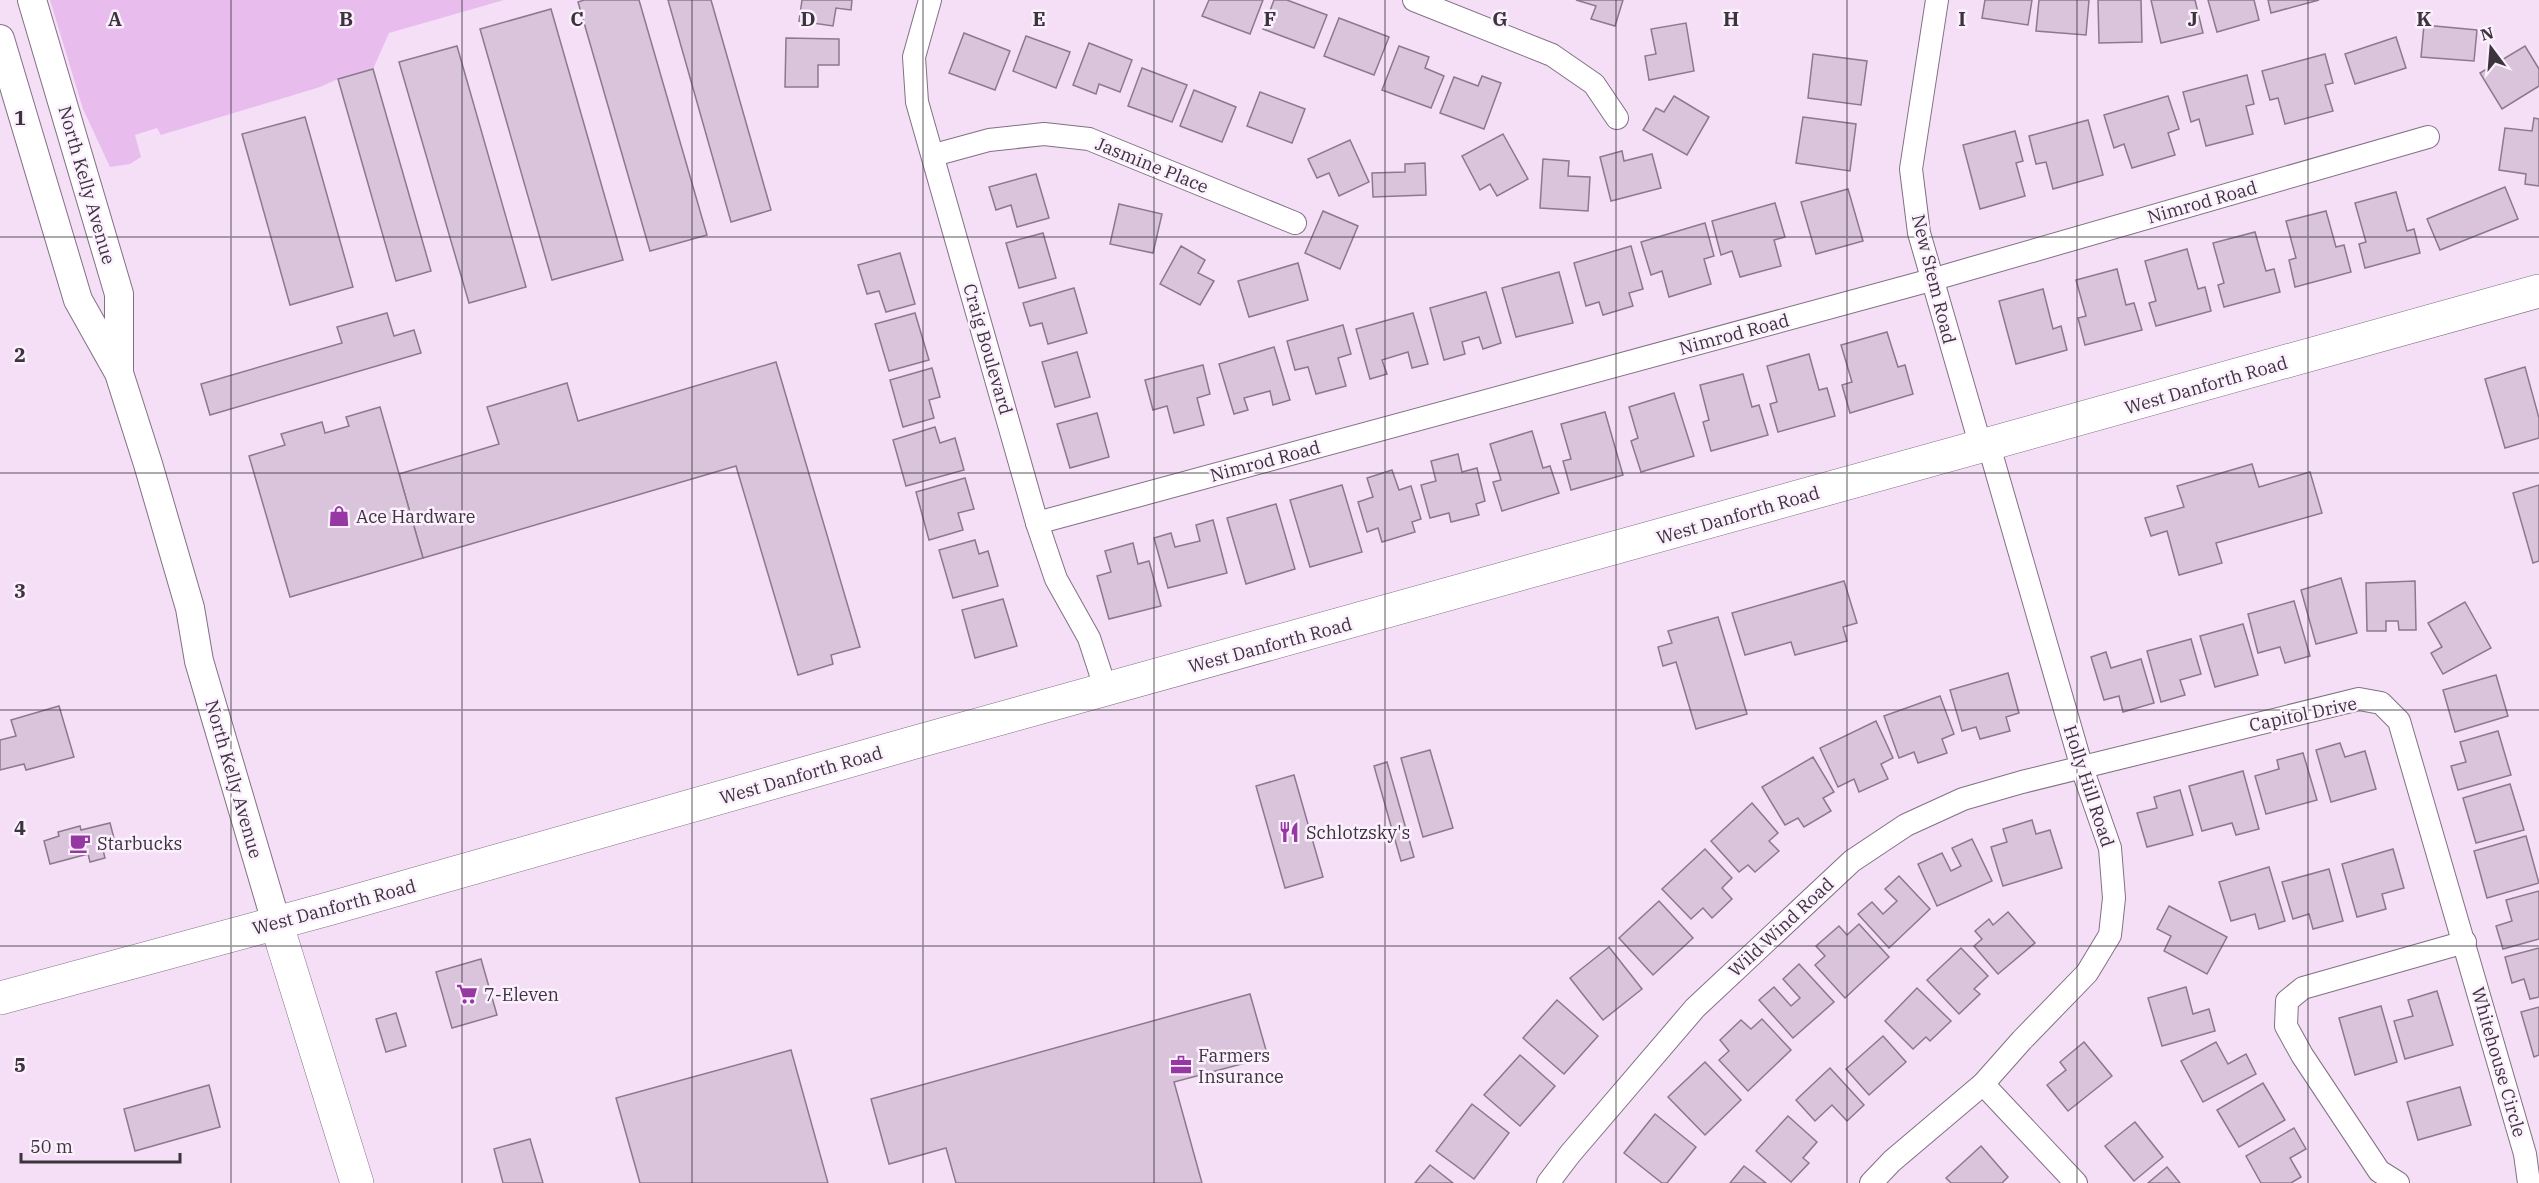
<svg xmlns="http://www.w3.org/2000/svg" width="2539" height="1183" font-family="'IBM Plex Serif',serif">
<rect width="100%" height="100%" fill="#f4dff7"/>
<!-- green -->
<path fill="#e8bded" d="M50 0H504L389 33 373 69 338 79 320 87 161 135 157 128 135 135 141 157 130 164 110 167 83 109Z"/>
<!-- building -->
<g fill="#d9c4db" stroke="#8c798e" stroke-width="1.5">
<path d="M584 0H639L707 235 650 251 578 2Z"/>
<path d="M668 0H711L771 210 731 222Z"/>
<path d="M802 0H852L851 10 836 8 833 26 799 21Z"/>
<path d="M1209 0H1263L1250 34 1202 16Z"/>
<path d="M1274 0H1287L1327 15 1314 48 1263 29Z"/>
<path d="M1576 0H1623L1615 26 1591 19 1596 6Z"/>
<path d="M1985 0H2032L2028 25 1982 18Z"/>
<path d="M2039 0H2089L2086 35 2036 31Z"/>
<path d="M2098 0H2141L2142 42 2099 43Z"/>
<path d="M2151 0H2195L2203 33 2161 43Z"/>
<path d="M2208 0H2254L2259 20 2217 32Z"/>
<path d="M2268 0H2319L2271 13Z"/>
<path d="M551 9 623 260 552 280 480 29Z"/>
<path d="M1339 18 1389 37 1374 75 1324 56Z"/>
<path d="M1686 23 1694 71 1649 80 1645 56 1656 54 1651 29Z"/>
<path d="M2424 25 2477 30 2474 61 2421 57Z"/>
<path d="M964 33 1010 51 995 90 949 73Z"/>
<path d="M1026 36 1070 52 1056 88 1013 71Z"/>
<path d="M2396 37 2406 68 2355 84 2345 54Z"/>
<path d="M786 38 839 39V65H818V87H785Z"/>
<path d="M1089 43 1132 60 1120 92 1099 84 1096 94 1073 85Z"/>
<path d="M457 46 526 287 469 303 399 62Z"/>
<path d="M1399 46 1429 57 1425 68 1444 76 1431 108 1382 90Z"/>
<path d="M2525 46 2539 69V86L2502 109 2480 73Z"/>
<path d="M1813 54 1867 61 1861 105 1808 98Z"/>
<path d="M2325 54 2333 83 2325 85 2333 111 2285 124 2278 98 2270 100 2262 71Z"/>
<path d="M1142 68 1187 85 1172 122 1128 106Z"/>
<path d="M373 69 431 271 396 281 338 79Z"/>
<path d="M2247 75 2254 104 2246 106 2253 134 2206 146 2199 119 2191 122 2183 92Z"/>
<path d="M1482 76 1501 83 1484 129 1440 113 1454 77 1478 86Z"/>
<path d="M1194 90 1236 107 1222 142 1180 126Z"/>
<path d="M1260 92 1305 109 1292 143 1247 126Z"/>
<path d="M1674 96 1709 117 1687 155 1643 130 1656 108 1664 112Z"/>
<path d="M2168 96 2179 129 2168 133 2175 155 2132 168 2124 144 2114 148 2104 115Z"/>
<path d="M305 117 353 287 290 305 242 134Z"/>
<path d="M1803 117 1856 124 1850 171 1796 163Z"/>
<path d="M2534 118 2539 119V186L2525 184 2526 174 2499 170 2505 128 2532 131Z"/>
<path d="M2088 120 2103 175 2053 189 2046 162 2036 164 2029 136Z"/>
<path d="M2015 131 2023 161 2016 163 2025 196 1980 209 1963 145Z"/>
<path d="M1503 134 1528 179 1497 196 1490 184 1480 190 1462 156Z"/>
<path d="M1350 140 1369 182 1339 196 1329 173 1317 178 1308 159Z"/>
<path d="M1622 151 1624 161 1652 154 1661 188 1611 201 1600 157Z"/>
<path d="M1543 159 1569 161 1568 176 1590 177 1588 211 1540 208Z"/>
<path d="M1425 163 1426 195 1373 197 1372 173 1405 172V164Z"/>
<path d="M1036 174 1049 218 1017 227 1011 205 996 210 989 187Z"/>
<path d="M2505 187 2518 219 2440 250 2427 219Z"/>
<path d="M1848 189 1863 241 1816 254 1801 202Z"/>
<path d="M2396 192 2407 231 2414 229 2420 253 2365 268 2359 244 2366 242 2355 203Z"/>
<path d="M1775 203 1785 237 1774 240 1781 266 1740 277 1732 251 1721 255 1712 221Z"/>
<path d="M1119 204 1162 214 1153 253 1110 244Z"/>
<path d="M1323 211 1358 226 1340 269 1305 253Z"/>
<path d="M2326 211 2336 247 2344 245 2351 272 2295 287 2289 260 2296 258 2286 221Z"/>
<path d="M1705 223 1714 256 1704 259 1711 284 1669 297 1662 271 1651 275 1641 242Z"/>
<path d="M2255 232 2266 271 2274 269 2280 292 2224 307 2218 285 2224 283 2213 243Z"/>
<path d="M1043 233 1056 278 1019 288 1006 243Z"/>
<path d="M1181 246 1205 260 1198 273 1214 281 1200 305 1160 284Z"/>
<path d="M1631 246 1643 289 1629 293 1633 306 1603 315 1599 302 1586 306 1574 263Z"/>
<path d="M2187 249 2198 289 2205 287 2211 311 2156 326 2149 303 2156 301 2145 261Z"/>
<path d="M900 253 915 304 886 312 879 291 867 294 858 265Z"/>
<path d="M1298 263 1308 300 1249 317 1238 281Z"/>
<path d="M2117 269 2126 305 2134 303 2142 330 2085 345 2078 318 2086 316 2076 280Z"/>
<path d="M1559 272 1573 323 1516 337 1502 288Z"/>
<path d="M1074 288 1087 333 1048 344 1042 323 1030 326 1023 303Z"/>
<path d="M2043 289 2053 329 2061 326 2067 350 2016 364 1999 301Z"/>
<path d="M1486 292 1501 343 1483 349 1479 337 1462 342 1465 354 1444 360 1430 308Z"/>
<path d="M387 313 394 336 414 330 421 353 210 415 201 384 342 343 337 327Z"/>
<path d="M915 313 929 360 889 371 875 324Z"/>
<path d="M1413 313 1428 364 1412 368 1408 352 1382 360 1387 374 1370 379 1356 329Z"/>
<path d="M1343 325 1351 354 1338 358 1346 386 1316 394 1308 367 1295 370 1287 341Z"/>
<path d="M1887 332 1898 367 1905 365 1913 394 1850 413 1842 385 1852 382 1841 345Z"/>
<path d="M1274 347 1290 400 1273 405 1270 391 1244 398 1248 410 1234 414 1219 364Z"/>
<path d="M1077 352 1090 397 1055 407 1042 362Z"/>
<path d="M1809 354 1819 390 1827 388 1835 416 1778 432 1770 404 1777 402 1767 366Z"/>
<path d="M776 362 860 647 831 655 833 664 798 675 736 466 423 558 399 474 499 444 487 407 567 383 578 421Z"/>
<path d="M1203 365 1210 394 1197 398 1204 425 1174 433 1167 406 1153 410 1145 380Z"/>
<path d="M2525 367 2539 418V438L2505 448 2485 379Z"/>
<path d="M932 368 940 397 929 400 934 418 903 427 890 380Z"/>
<path d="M1743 374 1752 407 1759 405 1768 435 1711 451 1703 422 1709 420 1700 385Z"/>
<path d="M1674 393 1694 456 1641 472 1631 441 1638 438 1629 407Z"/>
<path d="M380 407 423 558 290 597 249 456 285 445 281 434 322 422 325 433 349 426 346 417Z"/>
<path d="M1605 412 1623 475 1571 490 1563 461 1571 459 1561 424Z"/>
<path d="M1097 413 1109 457 1070 468 1057 424Z"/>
<path d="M935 427 940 443 955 438 964 470 906 486 893 440Z"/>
<path d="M1532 431 1543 468 1550 466 1559 493 1502 511 1493 482 1501 480 1490 444Z"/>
<path d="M1458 454 1462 472 1477 468 1485 501 1476 504 1479 515 1451 522 1449 513 1430 518 1421 485 1436 481 1431 461Z"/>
<path d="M2252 464 2259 487 2310 472 2322 513 2216 543 2222 563 2179 575 2167 531 2151 536 2145 518 2184 507 2177 486Z"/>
<path d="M1392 470 1399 490 1411 486 1421 519 1412 522 1415 532 1382 542 1378 528 1367 532 1358 502 1373 497 1367 478Z"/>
<path d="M965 478 974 509 958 513 963 530 929 540 916 492Z"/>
<path d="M1342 485 1362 552 1310 567 1290 500Z"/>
<path d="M2539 485V561L2533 563 2513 493Z"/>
<path d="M1276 504 1295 569 1246 584 1227 518Z"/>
<path d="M1213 520 1227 573 1168 588 1154 538 1171 533 1175 547 1200 541 1196 525Z"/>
<path d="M975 540 979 554 988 551 998 586 953 598 939 550Z"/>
<path d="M1133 543 1138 564 1149 561 1161 606 1109 619 1097 576 1111 572 1105 551Z"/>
<path d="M2341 578 2357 633 2316 644 2301 590Z"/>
<path d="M1844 581 1857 623 1843 627 1847 641 1795 655 1791 642 1745 655 1732 613Z"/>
<path d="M2415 581 2416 630H2399L2398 621H2386V631H2367L2366 583Z"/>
<path d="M1003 599 1017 646 975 658 962 610Z"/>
<path d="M2294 601 2310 656 2285 663 2280 647 2258 653 2248 614Z"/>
<path d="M2465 602 2491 648 2443 674 2431 653 2442 647 2428 623Z"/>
<path d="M1718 617 1747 714 1696 729 1676 662 1663 666 1658 647 1672 643 1668 631Z"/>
<path d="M2243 624 2258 675 2215 687 2200 636Z"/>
<path d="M2191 639 2201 674 2180 680 2185 695 2161 702 2147 651Z"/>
<path d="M2106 652 2111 668 2141 659 2154 703 2123 712 2119 696 2104 700 2091 657Z"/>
<path d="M2008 673 2019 713 2006 717 2010 731 1980 739 1976 727 1962 731 1950 690Z"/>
<path d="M2496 675 2508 716 2455 732 2443 690Z"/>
<path d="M1940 696 1954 734 1942 739 1947 753 1918 763 1914 752 1899 758 1884 716Z"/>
<path d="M59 706 74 757 26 770 24 764 0 770V740L16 736 11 720Z"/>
<path d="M1876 721 1893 758 1881 764 1888 779 1859 792 1854 779 1838 787 1820 748Z"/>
<path d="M2498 731 2511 775 2458 790 2451 766 2466 762 2460 742Z"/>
<path d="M2340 743 2345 757 2365 751 2376 789 2331 802 2316 750Z"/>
<path d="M1430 750 1453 828 1423 837 1401 758Z"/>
<path d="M2303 753 2317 800 2266 814 2255 776 2279 769 2277 760Z"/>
<path d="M1813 757 1834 792 1823 798 1831 811 1804 827 1798 818 1785 825 1762 787Z"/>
<path d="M1387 762 1414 857 1401 861 1374 766Z"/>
<path d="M2243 771 2259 829 2236 835 2232 823 2202 831 2189 786Z"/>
<path d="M1294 775 1323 877 1285 888 1256 786Z"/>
<path d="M2510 784 2524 830 2476 843 2463 798Z"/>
<path d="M2180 790 2193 835 2147 847 2137 813 2157 808 2154 797Z"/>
<path d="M1752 803 1778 833 1769 841 1779 851 1755 872 1748 865 1739 872 1711 841Z"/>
<path d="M2032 820 2036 834 2050 830 2062 868 2003 886 1991 847 2007 842 2003 829Z"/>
<path d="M110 823 116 846 103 850 105 858 90 862 88 854 50 864 44 841 59 836 58 832 80 826 81 830Z"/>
<path d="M2526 836 2539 883 2487 898 2474 851Z"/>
<path d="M1972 839 1992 881 1937 906 1918 864 1942 853 1951 871 1961 866 1952 848Z"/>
<path d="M1705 849 1732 878 1722 888 1732 899 1712 918 1703 908 1691 919 1662 889Z"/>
<path d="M2393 849 2404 888 2382 894 2386 909 2357 917 2342 864Z"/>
<path d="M2269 867 2285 921 2259 929 2255 914 2231 921 2219 882Z"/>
<path d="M2329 869 2343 921 2313 929 2309 914 2293 919 2282 882Z"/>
<path d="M1899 876 1930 909 1889 948 1858 914 1872 902 1883 914 1897 901 1885 889Z"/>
<path d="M2539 891V939L2503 949 2496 926 2512 921 2506 900Z"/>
<path d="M1659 901 1693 938 1653 975 1619 938Z"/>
<path d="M2169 906 2227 937 2207 974 2164 951 2171 936 2157 929Z"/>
<path d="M2008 912 2035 943 1998 974 1974 946 1982 939 1975 931 1989 919 1993 925Z"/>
<path d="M1859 924 1889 957 1845 998 1815 965 1825 956 1816 946 1839 926 1847 935Z"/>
<path d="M1609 947 1642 989 1603 1020 1570 978Z"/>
<path d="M1961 948 1988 976 1974 989 1980 994 1959 1014 1927 980Z"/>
<path d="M2539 948V997L2530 999 2524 979 2512 983 2505 957Z"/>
<path d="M481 959 497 1015 452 1028 436 972Z"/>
<path d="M1799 964 1834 1002 1793 1038 1759 1000 1774 987 1791 1006 1800 998 1783 979Z"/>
<path d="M2186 987 2193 1014 2209 1009 2215 1031 2162 1046 2148 998Z"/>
<path d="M1917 988 1951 1021 1930 1041 1926 1037 1913 1049 1885 1021Z"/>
<path d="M2437 991 2453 1045 2405 1059 2394 1021 2413 1016 2408 1000Z"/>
<path d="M1250 994 1268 1057 1174 1082 1202 1183H956L946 1148 889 1164 871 1099Z"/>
<path d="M1557 1000 1598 1036 1564 1074 1523 1038Z"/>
<path d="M2381 1006 2397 1062 2355 1075 2339 1018Z"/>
<path d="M2539 1007V1055L2534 1057 2521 1012Z"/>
<path d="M396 1013 406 1046 386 1052 376 1019Z"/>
<path d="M1762 1019 1791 1050 1748 1091 1719 1060 1729 1051 1720 1040 1741 1020 1751 1029Z"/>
<path d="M1883 1036 1906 1062 1869 1095 1846 1069Z"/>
<path d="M2084 1042 2112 1076 2068 1111 2047 1085 2066 1070 2060 1062Z"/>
<path d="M2216 1042 2228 1064 2246 1054 2256 1074 2203 1102 2181 1061Z"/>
<path d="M791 1050 828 1183H640L616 1098Z"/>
<path d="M1520 1055 1555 1086 1520 1126 1484 1095Z"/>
<path d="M1705 1062 1741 1100 1705 1135 1668 1097Z"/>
<path d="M1830 1068 1864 1105 1847 1121 1832 1105 1815 1121 1796 1100Z"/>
<path d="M2263 1083 2285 1120 2239 1147 2217 1110Z"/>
<path d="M209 1085 220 1127 135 1151 124 1109Z"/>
<path d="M2460 1087 2471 1125 2418 1140 2407 1102Z"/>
<path d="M1472 1104 1509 1133 1474 1179 1436 1151Z"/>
<path d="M1655 1114 1696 1147 1667 1183H1662L1624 1153Z"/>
<path d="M1788 1116 1817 1142 1803 1158 1809 1163 1791 1182 1756 1151Z"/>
<path d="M2135 1122 2163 1157 2134 1181 2105 1146Z"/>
<path d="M2294 1128 2306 1149 2290 1158 2301 1177 2291 1183H2261L2246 1156Z"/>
<path d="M530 1139 543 1183H503L494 1149Z"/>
<path d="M1981 1146 2008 1177 2002 1183H1951L1946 1178Z"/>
<path d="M1430 1165 1453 1183H1415Z"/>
<path d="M1744 1166 1766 1183H1730Z"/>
<path d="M2167 1167 2180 1183H2148Z"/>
</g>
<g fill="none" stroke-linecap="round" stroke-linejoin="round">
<defs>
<g id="minor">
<path d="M930 0 914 57 917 102 1037 523 1056 579 1089 638 1106 690"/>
<path d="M1414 0 1552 55 1594 84 1617 118"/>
<path d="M1937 0 1911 169 1919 233 1981 447"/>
<path d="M934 155 989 140 1044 134 1089 139 1295 223"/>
<path d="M1037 523 1931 280 2428 137"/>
<path d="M1983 1084 2076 1183"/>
<path d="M1548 1183 1570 1154 1695 1008 1852 861 1906 825 1963 799 2022 782 2359 699 2381 703 2399 721 2525 1154 2529 1183"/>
<path d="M1871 1183 1892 1161 1983 1084 2022 1040 2087 973 2110 935 2114 898 2110 848 2082 768 1989 446"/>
<path d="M2398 1183 2379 1171 2302 1055 2286 1026 2287 1001 2303 988 2465 942"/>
</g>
<g id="tertiary">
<path d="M32 0 119 294V371"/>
<path d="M0 39 78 300 119 373 148 464 190 608 199 661 276 922"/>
</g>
<g id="secondary">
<path d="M276 922 357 1183"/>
<path d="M0 998 328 909 912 743 2539 291"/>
</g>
</defs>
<!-- minor casing -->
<use href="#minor" stroke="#827084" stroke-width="24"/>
<!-- tertiary casing -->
<use href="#tertiary" stroke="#827084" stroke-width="30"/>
<!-- secondary casing -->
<use href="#secondary" stroke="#827084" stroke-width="34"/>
<!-- minor -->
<use href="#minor" stroke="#fff" stroke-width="22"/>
<!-- tertiary -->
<use href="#tertiary" stroke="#fff" stroke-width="28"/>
<!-- secondary -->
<use href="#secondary" stroke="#fff" stroke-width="33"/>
</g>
<!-- grid -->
<path fill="none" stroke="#3c343d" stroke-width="1.5" stroke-opacity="0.55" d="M231 0V1183M462 0V1183M692 0V1183M923 0V1183M1154 0V1183M1385 0V1183M1616 0V1183M1847 0V1183M2077 0V1183M2308 0V1183M0 237H2539M0 473H2539M0 710H2539M0 946H2539"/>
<!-- icons -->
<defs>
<symbol id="shop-bare" viewBox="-9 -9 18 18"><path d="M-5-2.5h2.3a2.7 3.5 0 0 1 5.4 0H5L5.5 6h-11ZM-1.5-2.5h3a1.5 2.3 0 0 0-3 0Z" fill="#9638a2" stroke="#fcf0fe" stroke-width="2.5" paint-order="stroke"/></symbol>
<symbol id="restaurant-bare" viewBox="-9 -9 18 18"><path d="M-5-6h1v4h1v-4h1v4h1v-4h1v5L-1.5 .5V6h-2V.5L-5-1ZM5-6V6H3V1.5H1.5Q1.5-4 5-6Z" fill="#9638a2" stroke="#fcf0fe" stroke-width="2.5" paint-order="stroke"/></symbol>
<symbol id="cafe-bare" viewBox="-9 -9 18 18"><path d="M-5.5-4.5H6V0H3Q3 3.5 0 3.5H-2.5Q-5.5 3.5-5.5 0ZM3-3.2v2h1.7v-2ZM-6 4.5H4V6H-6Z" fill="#9638a2" stroke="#fcf0fe" stroke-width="2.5" paint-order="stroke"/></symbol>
<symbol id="supermarket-bare" viewBox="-9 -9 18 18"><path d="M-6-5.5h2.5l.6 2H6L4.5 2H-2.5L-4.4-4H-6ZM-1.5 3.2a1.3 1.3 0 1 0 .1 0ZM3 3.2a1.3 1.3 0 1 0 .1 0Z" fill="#9638a2" stroke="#fcf0fe" stroke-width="2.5" paint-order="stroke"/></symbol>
<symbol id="office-bare" viewBox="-9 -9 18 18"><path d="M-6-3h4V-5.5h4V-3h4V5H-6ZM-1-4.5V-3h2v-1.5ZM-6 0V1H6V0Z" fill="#9638a2" stroke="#fcf0fe" stroke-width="2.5" paint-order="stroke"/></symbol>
</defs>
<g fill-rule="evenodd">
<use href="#shop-bare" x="324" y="501" width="30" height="30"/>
<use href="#restaurant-bare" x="1274" y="817" width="30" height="30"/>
<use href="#cafe-bare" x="65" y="828" width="30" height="30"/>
<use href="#supermarket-bare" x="452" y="979" width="30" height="30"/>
<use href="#office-bare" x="1166" y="1050" width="30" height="30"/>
</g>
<g text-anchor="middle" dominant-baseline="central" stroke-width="5" stroke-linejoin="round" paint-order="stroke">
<!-- street labels -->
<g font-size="18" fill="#3c343d" stroke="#fcf0fe">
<text transform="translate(1152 165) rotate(22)">Jasmine Place</text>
<text transform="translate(87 185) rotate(74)">North Kelly Avenue</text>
<text transform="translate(2202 202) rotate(-16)">Nimrod Road</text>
<text transform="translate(1934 279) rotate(76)">New Stem Road</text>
<text transform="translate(1734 334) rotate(-15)">Nimrod Road</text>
<text transform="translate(988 349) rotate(74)">Craig Boulevard</text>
<text transform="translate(2206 385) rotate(-16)">West Danforth Road</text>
<text transform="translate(1265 461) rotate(-15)">Nimrod Road</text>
<text transform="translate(1738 515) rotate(-16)">West Danforth Road</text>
<text transform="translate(1270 645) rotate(-15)">West Danforth Road</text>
<text transform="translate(2303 714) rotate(-12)">Capitol Drive</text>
<text transform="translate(801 775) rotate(-16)">West Danforth Road</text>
<text transform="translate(234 779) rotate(74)">North Kelly Avenue</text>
<text transform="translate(2089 786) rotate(72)">Holly Hill Road</text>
<text transform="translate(334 907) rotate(-15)">West Danforth Road</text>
<text transform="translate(1781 927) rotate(-43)">Wild Wind Road</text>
<text transform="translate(2499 1062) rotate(74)">Whitehouse Circle</text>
</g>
<!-- poi labels -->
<g font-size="18" fill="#3c343d" stroke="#fcf0fe" text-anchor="start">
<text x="356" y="516">Ace Hardware</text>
<text x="1306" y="832">Schlotzsky's</text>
<text x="97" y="843">Starbucks</text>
<text x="484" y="994">7-Eleven</text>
<text x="1198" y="1055">Farmers<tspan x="1198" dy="21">Insurance</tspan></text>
</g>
</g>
<g font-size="20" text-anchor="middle" font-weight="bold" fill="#3c343d" stroke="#fcf0fe" stroke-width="5" stroke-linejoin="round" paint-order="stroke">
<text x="115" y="26">A</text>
<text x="346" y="26">B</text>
<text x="577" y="26">C</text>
<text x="808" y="26">D</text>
<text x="1039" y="26">E</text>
<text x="1270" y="26">F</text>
<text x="1500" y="26">G</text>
<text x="1731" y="26">H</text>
<text x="1962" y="26">I</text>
<text x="2193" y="26">J</text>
<text x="2424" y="26">K</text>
<text x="20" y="125">1</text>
<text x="20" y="362">2</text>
<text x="20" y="598">3</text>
<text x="20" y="835">4</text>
<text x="20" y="1072">5</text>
</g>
<!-- north arrow -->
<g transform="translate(2491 48) rotate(344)" stroke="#fcf0fe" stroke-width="4.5" paint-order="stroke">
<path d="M0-4.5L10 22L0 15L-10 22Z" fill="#3c343d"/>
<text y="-9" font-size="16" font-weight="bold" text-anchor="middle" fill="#3c343d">N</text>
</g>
<!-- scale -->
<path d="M21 1153v9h159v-9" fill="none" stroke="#3c343d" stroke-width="3"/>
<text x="30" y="1153" font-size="18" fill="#3c343d" stroke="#fcf0fe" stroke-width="4.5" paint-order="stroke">50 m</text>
</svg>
